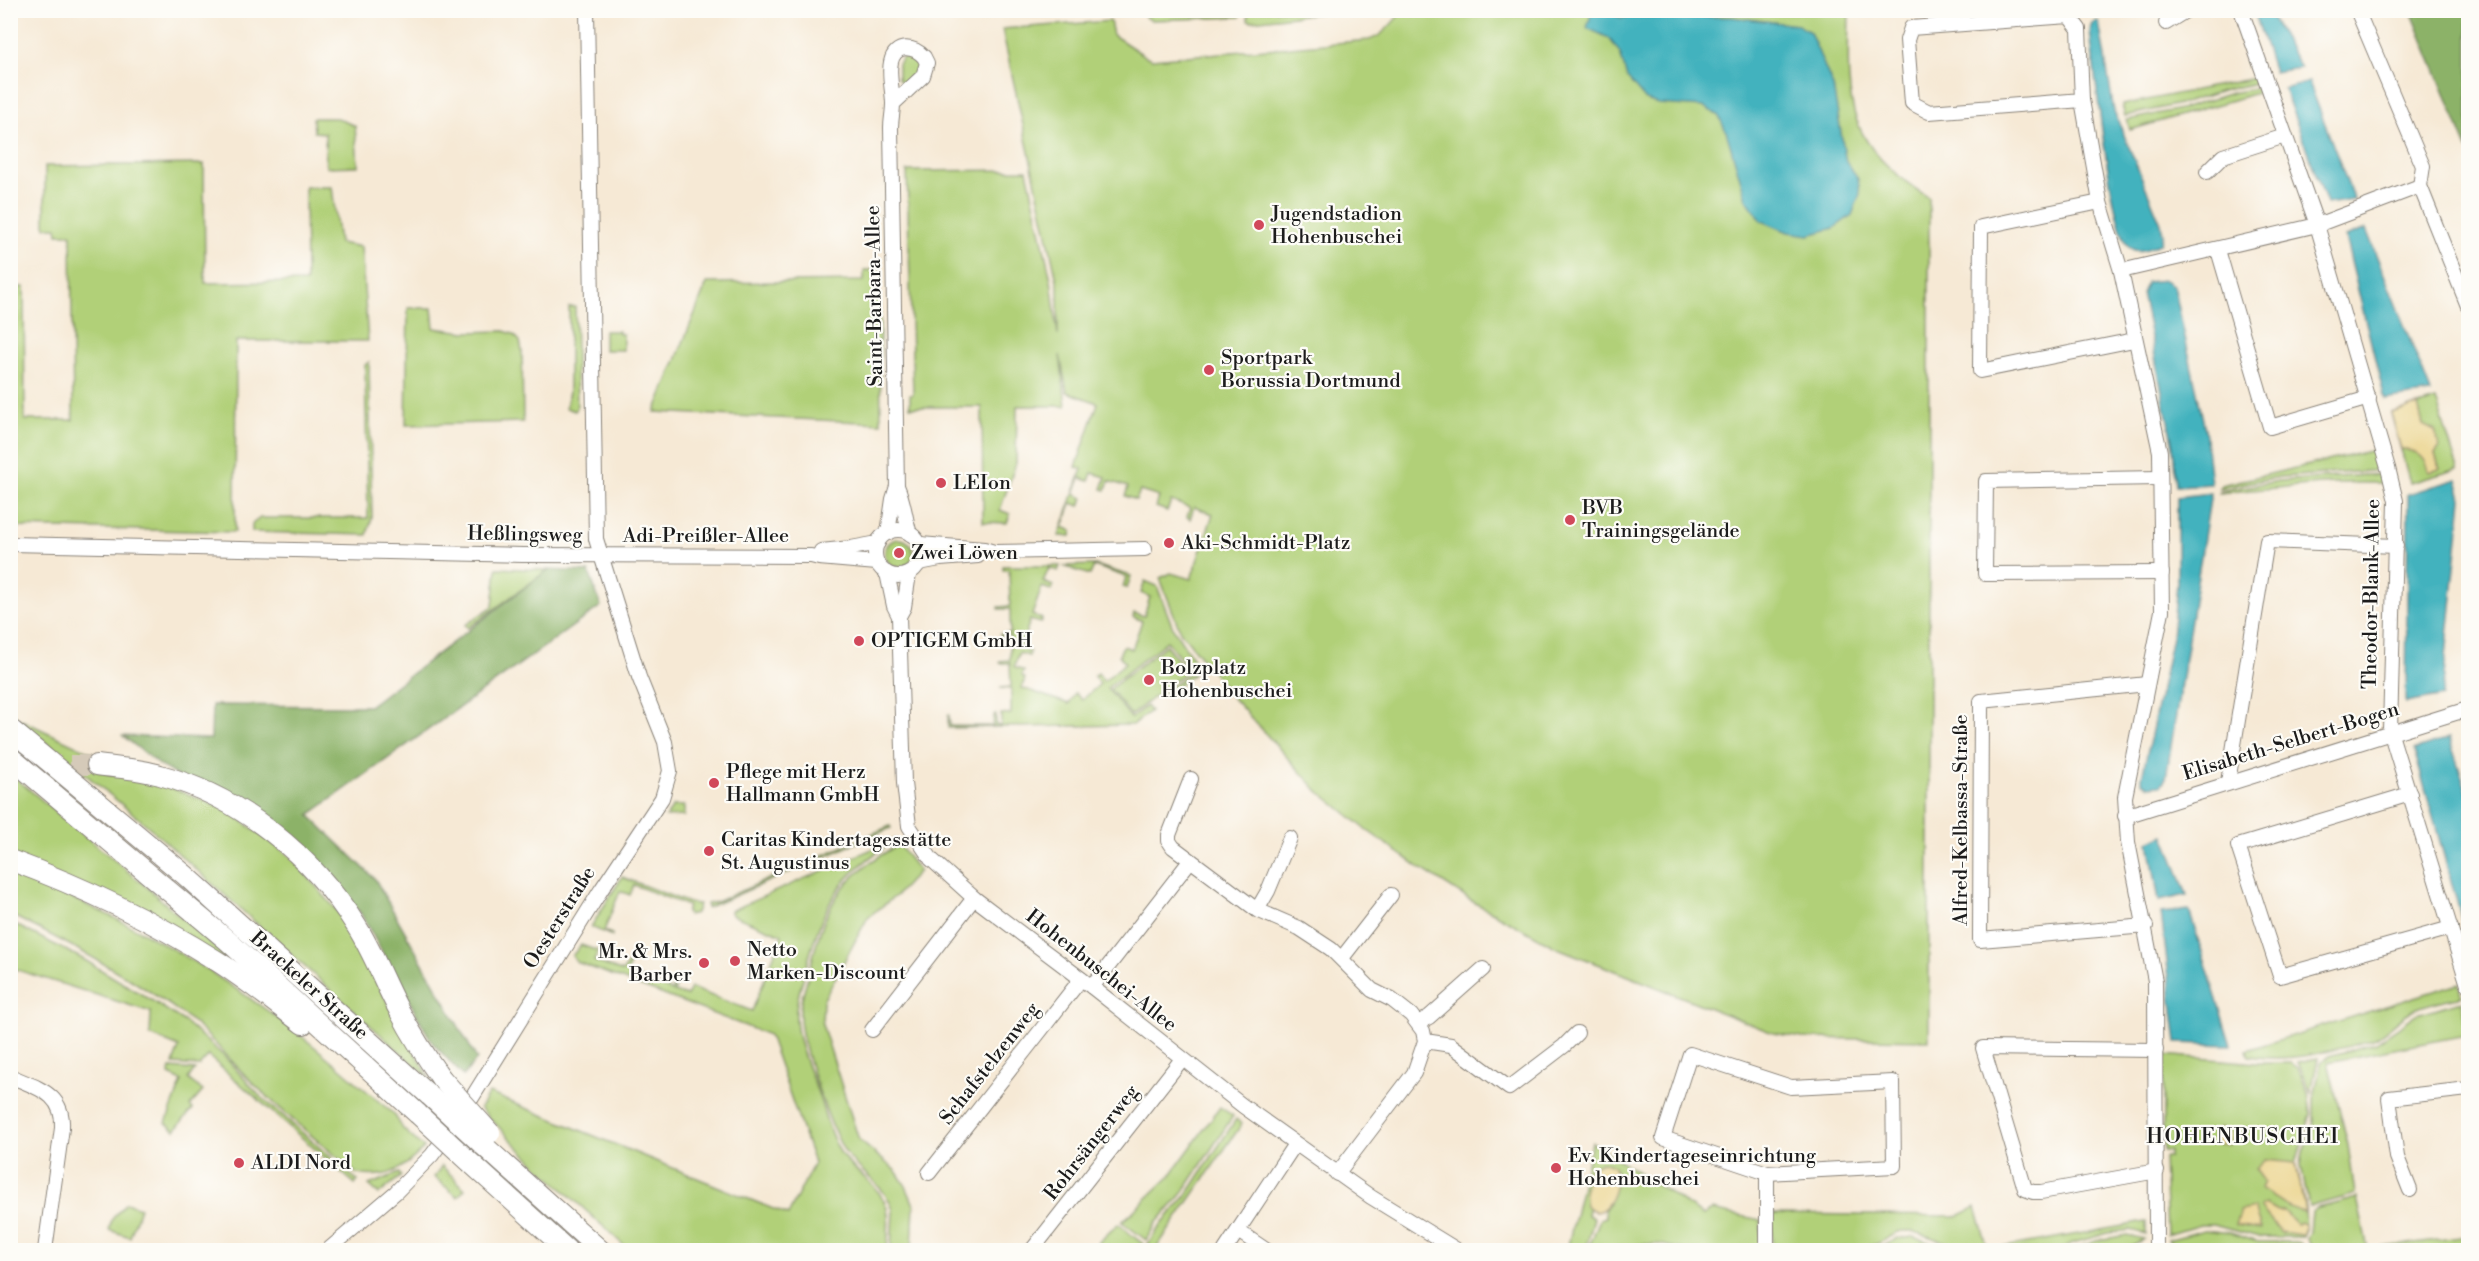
<svg xmlns="http://www.w3.org/2000/svg" width="2479" height="1261" font-family="'Libre Bodoni',serif">
<rect width="100%" height="100%" fill="#fdfcf7"/>
<filter id="ink" filterUnits="userSpaceOnUse"><feTurbulence type="fractalNoise" baseFrequency=".0167" numOctaves="2"/><feDisplacementMap in="SourceGraphic" scale="12" xChannelSelector="R" yChannelSelector="G"/><feConvolveMatrix kernelMatrix="1 2 1 2 8 2 1 2 1" color-interpolation-filters="sRGB"/></filter>
<filter id="wash" filterUnits="userSpaceOnUse"><feTurbulence type="fractalNoise" baseFrequency=".008" numOctaves="4" result="noise"/><feDisplacementMap in="SourceGraphic" scale="24" xChannelSelector="R" yChannelSelector="G"/><feGaussianBlur stdDeviation="1.35" result="paint"/><feColorMatrix in="noise" values="0 0 0 0 0 0 0 0 0 0 0 0 0 0 0 0 0 1.4 0 .05"/><feComposite in="paint" operator="in"/></filter>
<g filter="url(#wash)">
<rect width="100%" height="100%" fill="#f6e9d5"/>
<!-- green -->
<g fill="#b1d078" stroke="#66764a" stroke-width="1.5">
<path d="M1142 11H1240V17L1151 20 1146 18Z"/>
<path d="M1248 11V10L1338 11 1251 21 1248 20Z"/>
<path d="M1403 11H1849C1847 104 1843 142 1929 198V1040L1802 1038 1773 1033 1555 947 1470 900 1420 868 1368 831 1316 789 1233 698 1180 631 1160 578 1171 573 1191 579 1213 514 1194 507 1190 519 1187 517 1190 508 1171 501 1167 511 1156 507 1159 497 1140 491 1136 500 1125 496 1128 487 1109 481 1106 490 1102 489 1106 477 1092 473 1089 481 1080 478 1074 494 1083 498 1080 506 1071 503 1063 527 1072 531 1071 536H1059L1082 469 1076 467 1098 403 1067 392 1060 355 1066 406H1017L1016 463 1000 510 1010 514 1007 523 983 522 982 407H910V395L913 394 907 171 1027 170 1051 280 1058 336V285L1002 29 1110 21 1113 35 1145 56 1152 59 1369 40C1384 36 1393 21 1403 11Z"/>
<path d="M909 56 916 61 918 68 906 83H902L898 79V64L902 58Z"/>
<path d="M2260 77 2261 82 2225 90 2188 102 2125 116 2122 105Z"/>
<path d="M2263 87 2264 91 2130 130 2127 120 2185 108 2231 93Z"/>
<path d="M313 118H337L355 126 358 166 326 167 325 133 314 132Z"/>
<path d="M204 164 205 283 306 282 305 187H332L339 243 361 247 368 341H236L235 532 11 527V287H24L25 420H73L71 234H58L57 227H45V166Z"/>
<path d="M864 270H879L881 423 655 412 707 283 864 281Z"/>
<path d="M569 307H575L577 408 575 411 566 408 569 391Z"/>
<path d="M408 308H432L434 328 466 332 504 331 513 334 520 341 522 351 523 422 406 425Z"/>
<path d="M604 331H619V334H623V350H604Z"/>
<path d="M369 362 372 518 367 535 252 532V524L260 518H368L365 365Z"/>
<path d="M2436 400 2458 469 2410 483 2391 413Z"/>
<path d="M2375 450 2380 468 2371 471 2280 477 2220 488 2221 485Z"/>
<path d="M2381 474 2384 483H2333L2219 493 2220 491 2279 481Z"/>
<circle cx="899" cy="553" r="14"/>
<path d="M1095 565 1131 576 1127 588 1123 587 1126 577 1094 566 1090 575 1063 566Z"/>
<path d="M1003 566H1060L1058 571 1049 568 1043 582 1053 586 1051 590 1042 587 1032 615 1042 619 1040 623 1030 620 1021 648 1030 652 1029 656 1019 653 1014 667 1024 671 1022 676 1025 678 1022 688 1069 704 1075 693 1082 700 1100 684 1094 676 1098 673 1104 681 1125 663 1119 655 1123 646 1132 649 1142 621 1133 617 1134 613 1144 616 1150 597 1141 593 1145 581 1157 586 1173 628 1195 662 1194 673 1175 689 1159 697 1191 671 1167 641 1107 688 1131 718 1146 706 1150 711 1133 725 948 728V715H949L950 726H993L994 715H996V725L1001 726V714H1011V689L1000 688 1011 687 1010 663H1000V661L1010 660V636H1000V634L1010 633V609H999V607L1010 606 1009 570H1003Z"/>
<path d="M497 568 548 570 468 628 465 625 493 606Z"/>
<path d="M1166 645 1187 671 1131 715 1110 689Z"/>
<path d="M17 718 94 754 99 771 165 785 227 810 291 857 339 913 430 1079 149 827Z"/>
<path d="M13 776 149 889 235 965 11 854 10 778Z"/>
<path d="M673 806H684V816L666 817Z"/>
<path d="M890 826 891 828 707 908 706 904 716 902Z"/>
<path d="M895 839 896 841C839 872 821 909 806 969 802 983 796 999 796 1013 795 1041 810 1070 819 1096 825 1116 831 1138 842 1155 848 1164 857 1171 865 1178 893 1202 889 1216 887 1250H629L534 1163 480 1108 489 1093 788 1215 814 1163 769 1035 577 962 572 956 581 945 598 951 594 961 623 972 627 964H630L627 973 672 991 675 982 677 983 674 992 687 996 691 988 752 1011 782 935 732 915 730 911Z"/>
<path d="M899 845 919 871 897 895 868 917 823 1001 822 1024 859 1140 896 1171 906 1186 914 1205 912 1250H891L893 1210C884 1182 855 1171 842 1147 829 1122 800 1044 800 1017 799 1002 805 988 809 973 824 909 838 876 899 845Z"/>
<path d="M11 875C114 910 210 966 296 1032 330 1058 361 1087 394 1114L403 1129 424 1148C404 1169 387 1180 357 1174 324 1146 289 1118 257 1087 232 1064 213 1037 185 1016 134 978 68 943 11 915Z"/>
<path d="M622 877 689 903 699 904 696 913 688 915 686 913 688 906 634 885 630 895 620 891 604 931 612 934V936L591 927Z"/>
<path d="M10 922 83 959 156 1003 185 1022 224 1056 258 1094 358 1181 355 1184 208 1056 199 1066 173 1064 179 1047 150 1035 151 1012 11 968Z"/>
<path d="M2459 983 2461 996C2446 1000 2429 1003 2415 1009 2398 1017 2388 1032 2372 1040 2331 1051 2292 1063 2249 1056L2247 1050Z"/>
<path d="M2462 1001 2466 1035 2328 1062 2348 1145 2355 1194 2309 1207 2301 1165 2303 1152 2314 1123V1098L2321 1062 2329 1056 2375 1043 2417 1014Z"/>
<path d="M2163 1055 2257 1063H2291L2298 1068 2308 1093 2311 1114 2296 1163 2305 1208 2306 1229 2303 1237H2259L2213 1225H2200L2167 1235 2164 1157H2169V1151H2163Z"/>
<path d="M2318 1058 2311 1093 2298 1062Z"/>
<path d="M171 1068 195 1070 188 1079 203 1091 190 1106 193 1109 175 1130 166 1123 182 1081 169 1075Z"/>
<path d="M1220 1107 1233 1116 1180 1197 1156 1223 1146 1240 1122 1222 1170 1176Z"/>
<path d="M1236 1119 1242 1124 1155 1250H1144L1162 1223 1186 1196Z"/>
<path d="M1592 1142 1703 1215 1712 1210 1761 1220V1246C1746 1252 1702 1253 1686 1250 1673 1248 1663 1243 1649 1244 1628 1244 1609 1250 1588 1250L1600 1219 1606 1217 1604 1210 1609 1204 1616 1176 1609 1164 1602 1162 1590 1168 1586 1206 1589 1209 1588 1215 1594 1218 1586 1248 1585 1250H1567Z"/>
<path d="M442 1166 465 1189 458 1197 434 1177Z"/>
<path d="M399 1173 401 1176 379 1194 369 1185Z"/>
<path d="M2357 1198 2368 1249 2468 1236V1250H2314L2307 1239 2310 1232 2312 1212 2318 1208Z"/>
<path d="M126 1203 140 1208 130 1237 109 1230 112 1219Z"/>
<path d="M1976 1207 1988 1250 2146 1222V1234L2130 1230 2108 1233 2073 1243 2058 1250H1970L1912 1231H1901L1877 1244 1866 1247 1833 1249 1772 1246V1214L1958 1216Z"/>
<path d="M1118 1224 1143 1244 1139 1250H1095L1099 1242Z"/>
<path d="M2204 1230 2230 1233 2258 1242H2294L2300 1243 2306 1250 2198 1249 2196 1246 2174 1247 2168 1240Z"/>
<path d="M2127 1235 2144 1239 2127 1250H2071L2099 1240Z"/>
<path d="M1913 1237 1955 1250H1876L1897 1239Z"/>
</g>
<!-- forest -->
<g fill="#8cb268" stroke="#546742" stroke-width="1.5">
<path d="M2411 11H2468V150Z"/>
<path d="M548 570 589 572 601 606 309 815 375 879 477 1059 463 1076 432 1042 361 914 324 868 161 766 123 736 211 739 212 705 369 706Z"/>
</g>
<!-- sand -->
<g fill="#eeda9e" stroke="#857b5d" stroke-width="1.5">
<path d="M2418 405 2423 425 2435 431 2440 447 2435 454 2440 469 2429 472C2426 457 2416 449 2401 450L2391 413Z"/>
<path d="M2220 1128 2231 1133 2229 1145 2214 1143 2213 1135Z"/>
<path d="M2265 1160 2296 1163 2305 1212C2288 1210 2277 1197 2261 1189L2264 1181 2255 1169Z"/>
<path d="M1602 1162 1613 1166C1621 1179 1612 1210 1596 1212L1586 1206 1584 1192 1590 1168Z"/>
<path d="M2265 1204 2277 1211H2284L2297 1224 2301 1222 2306 1225 2302 1235 2281 1232 2260 1207Z"/>
<path d="M2254 1208 2261 1229 2235 1225 2240 1211Z"/>
</g>
<!-- water -->
<g fill="#43b2be" stroke="#30676d" stroke-width="1.5">
<path d="M1604 11 1622 18 1637 16 1732 17 1798 25 1810 32 1833 86 1846 162 1858 179 1860 194 1852 215 1834 228 1809 235 1788 232 1762 221 1746 199 1726 131 1718 115 1704 107 1658 104 1646 100 1627 78 1620 53 1609 38 1587 28 1592 11Z"/>
<path d="M2254 11H2268L2301 68 2274 72Z"/>
<path d="M2096 21 2099 22 2114 111 2161 224 2163 234 2160 243C2153 248 2138 254 2130 248 2111 233 2094 65 2090 32L2091 25Z"/>
<path d="M2309 82 2354 200 2327 204 2284 89Z"/>
<path d="M2366 229 2431 393 2385 400 2345 237Z"/>
<path d="M2165 280 2174 286 2205 429 2211 484 2176 486 2173 446 2142 293 2147 282Z"/>
<path d="M2457 479 2462 498 2442 696 2406 703 2408 494Z"/>
<path d="M2211 493 2166 778 2161 785 2149 786 2142 782V777L2172 637 2177 583V497Z"/>
<path d="M2449 738 2468 795V935L2466 934 2414 750Z"/>
<path d="M2164 835 2187 895 2159 901 2149 842Z"/>
<path d="M2189 910 2231 1045 2177 1043 2161 913Z"/>
</g>
</g>
<g filter="url(#ink)">
<g fill="none" stroke-linecap="round" stroke-linejoin="round">
<!-- highway-tunnel -->
<path stroke="#d5cab9" stroke-width="20" stroke-dasharray="20 10" stroke-linecap="butt" d="M10 765H97"/>
<defs>
<g id="minor">
<path d="M2241 10 2317 225 2388 468 2396 501 2390 731 2468 985"/>
<path d="M2357 10 2423 166 2420 186 2468 306"/>
<path d="M2166 23 2187 10"/>
<path d="M2082 100 1929 112 1912 103 1907 40 1911 28 2069 16 2079 29 2082 100 2100 202 2121 271 2160 452 2162 611 2125 797 2128 842 2155 981 2156 1250"/>
<path d="M2207 172 2223 156 2285 136"/>
<path d="M2100 202 1981 227 1980 371 2134 340"/>
<path d="M2218 250 2270 427 2369 398"/>
<path d="M2121 271 2317 225 2420 186"/>
<path d="M2160 478 1986 481 1985 574 2162 573"/>
<path d="M897 486C904 501 905 518 910 534"/>
<circle cx="898" cy="553" r="23"/>
<path d="M888 533 893 499 897 486 891 128C891 120 893 112 893 104 893 91 888 75 891 62 895 43 914 46 924 57L927 63 923 76 893 104"/>
<path d="M10 544 523 555 811 556 819 558 877 563"/>
<path d="M920 544 984 549 994 552 1145 549"/>
<path d="M821 551 851 548 878 543"/>
<path d="M919 563 940 559 978 556"/>
<path d="M887 573 894 606 899 616 904 783 909 826 931 859 974 898 1092 987 1243 1106 1371 1197 1457 1250"/>
<path d="M899 616 904 607 909 574"/>
<path d="M1191 779 1169 835V841L1173 847 1257 910 1299 928 1331 949 1372 990 1392 1000 1411 1015 1423 1031 1425 1041 1414 1073 1337 1174"/>
<path d="M2228 782 2267 541 2396 546"/>
<path d="M2410 794 2238 846 2280 976 2451 928"/>
<path d="M2125 816 2468 709"/>
<path d="M1257 910 1268 891 1290 838"/>
<path d="M2146 926 1980 940 1981 701 2147 684"/>
<path d="M1342 958 1391 895"/>
<path d="M1092 987 1190 861"/>
<path d="M1418 1023 1429 1017 1483 969"/>
<path d="M872 1030 974 898"/>
<path d="M1425 1041 1451 1045 1509 1088 1564 1046 1577 1033"/>
<path d="M2156 1050 1983 1048 2025 1189 2033 1192H2041L2157 1171"/>
<path d="M1690 1054 1791 1087 1893 1082 1894 1166 1767 1173 1663 1138Z"/>
<path d="M10 1076C37 1088 64 1093 62 1128L45 1250"/>
<path d="M929 1173 1081 979"/>
<path d="M2410 1190 2397 1157 2389 1098 2468 1089"/>
<path d="M1238 1231 1266 1250"/>
<path d="M328 1250 396 1192 432 1155 460 1117 601 890 662 798 670 771 665 742 639 677 596 539 587 10"/>
<path d="M1032 1250 1182 1059"/>
<path d="M1225 1250 1295 1144"/>
<path d="M1767 1250V1173"/>
</g>
<g id="highway">
<path d="M10 729 185 875 430 1096"/>
<path d="M10 757 227 940 418 1114"/>
<path d="M97 765C118 768 140 769 160 775 241 797 313 856 357 927 374 954 385 985 400 1012 412 1035 426 1057 441 1078"/>
<path d="M10 860C83 887 152 920 217 961 247 980 274 1002 303 1024"/>
<path d="M483 1145 600 1250"/>
<path d="M472 1164 567 1250"/>
</g>
</defs>
<!-- minor casing -->
<use href="#minor" stroke="#898278" stroke-width="16"/>
<!-- highway casing -->
<use href="#highway" stroke="#898278" stroke-width="22"/>
<!-- minor -->
<use href="#minor" stroke="#fff" stroke-width="14"/>
<!-- highway -->
<use href="#highway" stroke="#fff" stroke-width="20"/>
<defs>
<g id="highway-bridge">
<path d="M441 1078 490 1133"/>
<path d="M430 1096 483 1145"/>
<path d="M418 1114 472 1164"/>
</g>
</defs>
<!-- highway-bridge casing -->
<use href="#highway-bridge" stroke="#898278" stroke-width="22" stroke-linecap="butt"/>
<!-- highway-bridge -->
<use href="#highway-bridge" stroke="#fff" stroke-width="20"/>
</g>
</g>
<!-- markers -->
<g fill="#d1495b" stroke="#fdfcf7" stroke-width="2">
<circle cx="1259" cy="225" r="6"/>
<circle cx="1209" cy="370" r="6"/>
<circle cx="941" cy="483" r="6"/>
<circle cx="1570" cy="520" r="6"/>
<circle cx="1169" cy="543" r="6"/>
<circle cx="899" cy="553" r="6"/>
<circle cx="859" cy="641" r="6"/>
<circle cx="1149" cy="680" r="6"/>
<circle cx="714" cy="783" r="6"/>
<circle cx="709" cy="851" r="6"/>
<circle cx="735" cy="961" r="6"/>
<circle cx="704" cy="963" r="6"/>
<circle cx="239" cy="1163" r="6"/>
<circle cx="1556" cy="1168" r="6"/>
</g>
<g text-anchor="middle" dominant-baseline="central" stroke-width="4.5" stroke-linejoin="round" paint-order="stroke">
<!-- poi labels -->
<g font-size="20" fill="#1c1c1c" stroke="#fdfcf7" text-anchor="start">
<text x="1271" y="214">Jugendstadion<tspan x="1271" dy="23">Hohenbuschei</tspan></text>
<text x="1221" y="358">Sportpark<tspan x="1221" dy="23">Borussia Dortmund</tspan></text>
<text x="953" y="483">LEIon</text>
<text x="1582" y="508">BVB<tspan x="1582" dy="23">Trainingsgelände</tspan></text>
<text x="1181" y="543">Aki-Schmidt-Platz</text>
<text x="911" y="553">Zwei Löwen</text>
<text x="871" y="641">OPTIGEM GmbH</text>
<text x="1161" y="668">Bolzplatz<tspan x="1161" dy="23">Hohenbuschei</tspan></text>
<text x="726" y="772">Pflege mit Herz<tspan x="726" dy="23">Hallmann GmbH</tspan></text>
<text x="721" y="840">Caritas Kindertagesstätte<tspan x="721" dy="23">St. Augustinus</tspan></text>
<text x="747" y="950">Netto<tspan x="747" dy="23">Marken-Discount</tspan></text>
<text x="692" y="952" text-anchor="end">Mr. &amp; Mrs.<tspan x="692" dy="23">Barber</tspan></text>
<text x="1568" y="1156">Ev. Kindertageseinrichtung<tspan x="1568" dy="23">Hohenbuschei</tspan></text>
<text x="251" y="1163">ALDI Nord</text>
</g>
<!-- street labels -->
<g font-size="20" fill="#1c1c1c" stroke="#fdfcf7">
<text transform="translate(875 296) rotate(-91)">Saint-Barbara-Allee</text>
<text transform="translate(525 535) rotate(1)">Heßlingsweg</text>
<text x="706" y="536">Adi-Preißler-Allee</text>
<text transform="translate(2372 594) rotate(-89)">Theodor-Blank-Allee</text>
<text transform="translate(2291 742) rotate(-17)">Elisabeth-Selbert-Bogen</text>
<text transform="translate(1961 820) rotate(-90)">Alfred-Kelbassa-Straße</text>
<text transform="translate(560 918) rotate(-58)">Oesterstraße</text>
<text transform="translate(1101 971) rotate(38)">Hohenbuschei-Allee</text>
<text transform="translate(309 986) rotate(42)">Brackeler Straße</text>
<text transform="translate(990 1064) rotate(-52)">Schafstelzenweg</text>
<text transform="translate(1092 1143) rotate(-52)">Rohrsängerweg</text>
</g>
<!-- neighbourhood labels -->
<g font-size="21" letter-spacing="1.5" fill="#1c1c1c" stroke="#fdfcf7">
<text x="2243" y="1137">HOHENBUSCHEI</text>
</g>
</g>
<!-- margin -->
<rect width="2479" height="1261" fill="none" stroke="#fdfcf7" stroke-width="36"/>
</svg>
